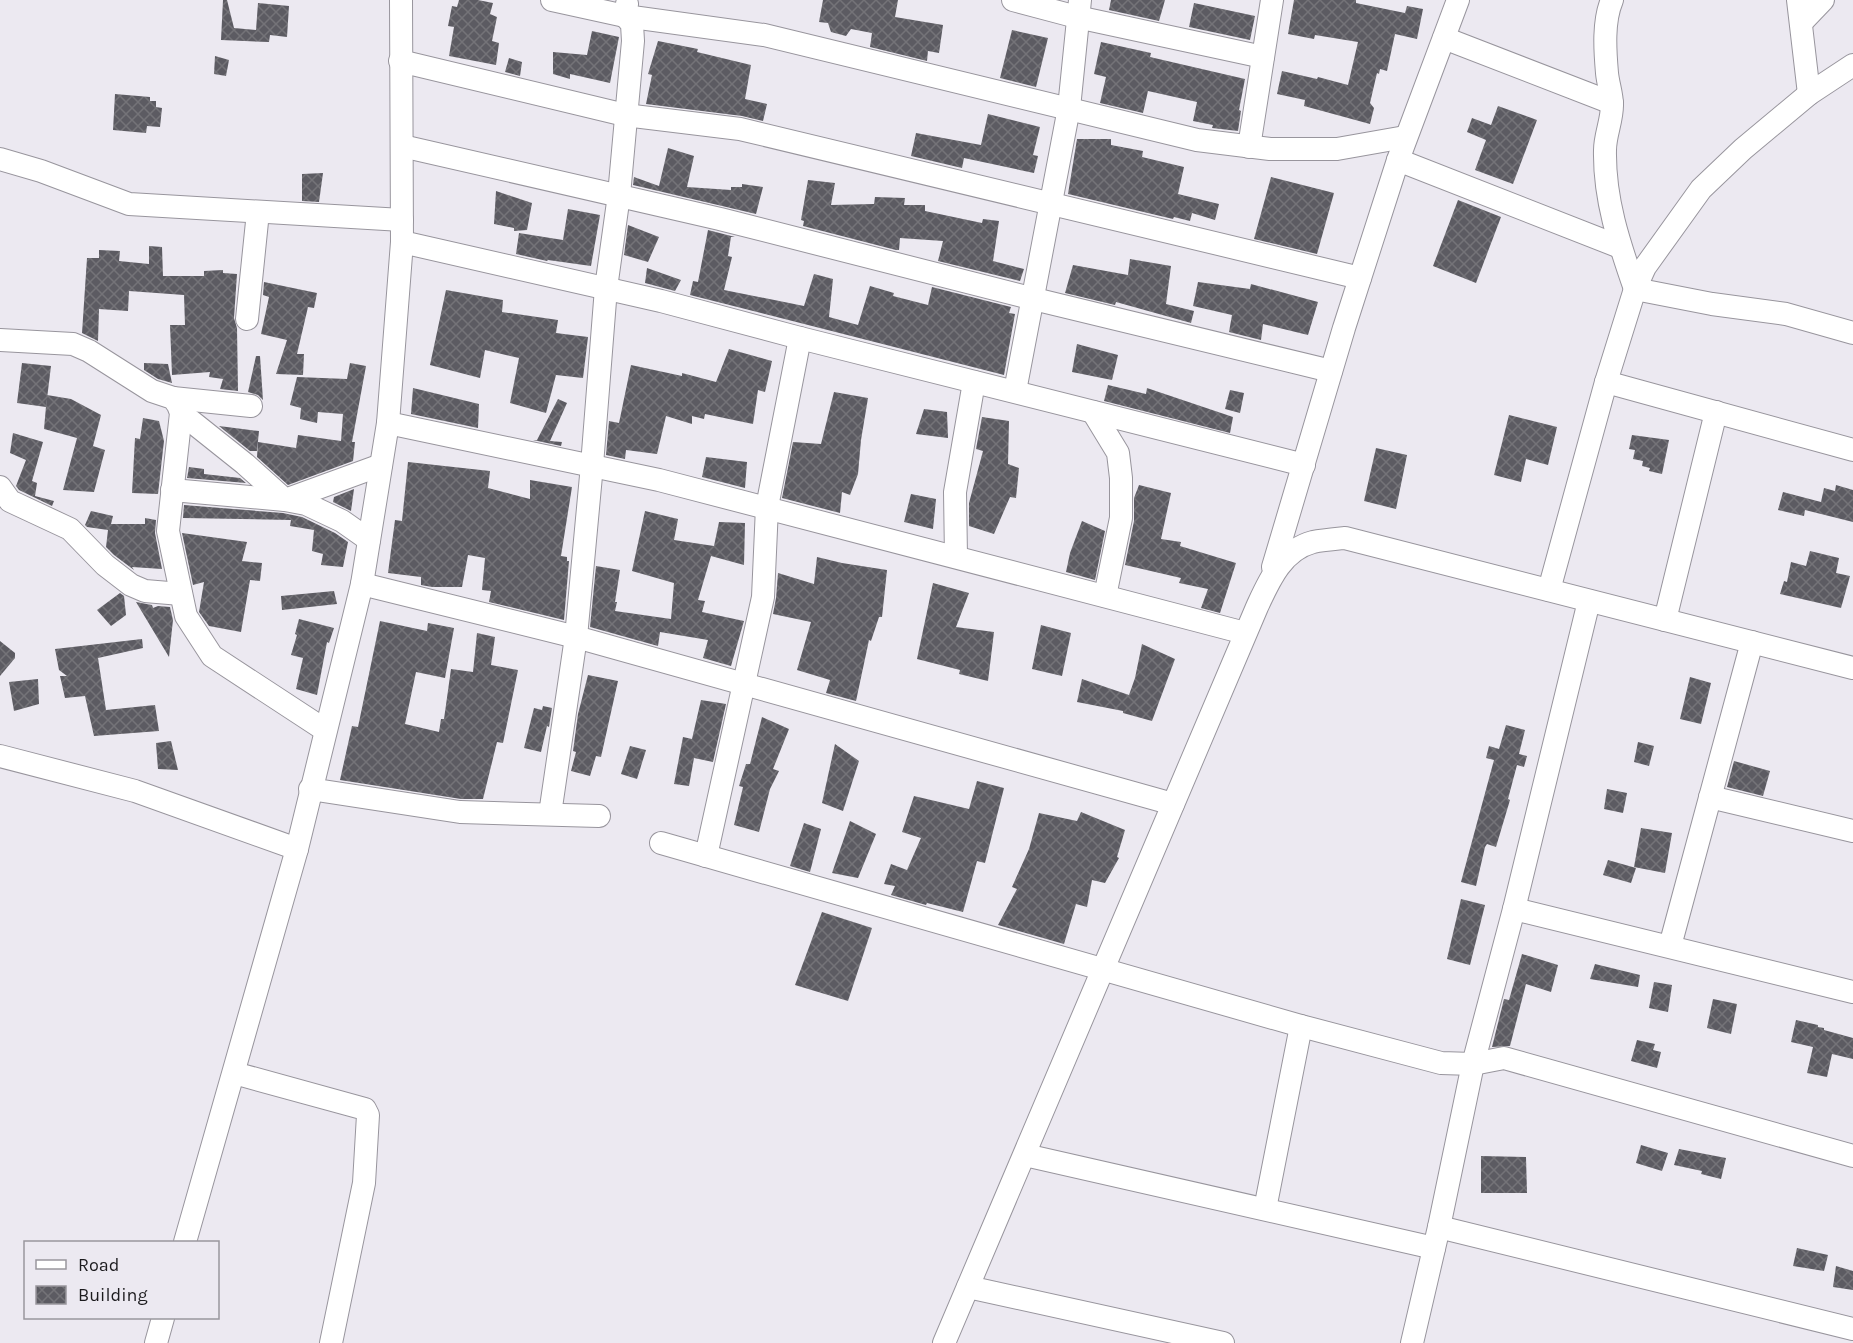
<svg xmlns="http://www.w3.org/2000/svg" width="1853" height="1343" font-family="Karla,sans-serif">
<defs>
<pattern id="building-cross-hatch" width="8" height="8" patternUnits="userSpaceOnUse" patternTransform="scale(1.5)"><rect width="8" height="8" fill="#5c5b62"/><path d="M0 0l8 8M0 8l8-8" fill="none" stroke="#747378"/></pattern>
</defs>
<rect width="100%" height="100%" fill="#ece9f1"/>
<!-- building -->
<g fill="url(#building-cross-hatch)">
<path d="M223 0H227L234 28 256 30 258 3 289 6 287 37 270 35 269 42 221 40Z"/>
<path d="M459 0H478L493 3 490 14 497 17 492 41 499 43 496 65 449 56 454 27 448 26 452 6 457 7Z"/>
<path d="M823 0H898L895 17 943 25 939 53 928 51 927 61 870 47 872 33 851 29 846 36 831 32 828 23 819 22Z"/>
<path d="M1111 0H1165L1159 21 1109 10Z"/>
<path d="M1294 0H1356V3L1405 13 1407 6 1423 9 1417 39 1395 34 1387 71 1380 69 1379 74 1377 73 1370 103 1374 108 1370 124 1304 106 1305 100 1277 94 1282 71 1317 79 1318 77 1348 85 1358 42 1315 35 1314 39 1288 34Z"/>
<path d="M1194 3 1255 16 1250 40 1189 27Z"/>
<path d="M1012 30 1048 38 1036 87 1000 78Z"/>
<path d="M592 31 619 37 610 83 570 74V79L553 74V52L587 55Z"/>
<path d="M658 41 698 49 697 52 751 65 745 99 767 104 763 121 742 116 646 104 652 75 648 74Z"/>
<path d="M1101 42 1151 53 1150 57 1245 79 1239 110 1241 111 1238 131 1212 128 1213 125 1193 121 1197 102 1148 91 1143 113 1100 103 1106 77 1094 74Z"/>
<path d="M215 56 229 60 226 76 214 74Z"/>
<path d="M509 58 522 62 520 76 505 72Z"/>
<path d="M115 94 150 97V101H156V107L162 108 160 127 147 126 146 133 113 130Z"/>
<path d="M1498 106 1537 120 1513 184 1475 170 1486 140 1467 132 1472 118 1491 125Z"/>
<path d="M988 114 1040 127 1033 155 1038 156 1034 173 964 158 962 168 911 156 916 133 981 145Z"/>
<path d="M1077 139H1111V145L1143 151 1142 157 1184 167 1178 194 1219 204 1215 220 1192 213 1190 221 1174 217 1173 219 1068 194Z"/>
<path d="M668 148 694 156 687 187 731 190V187H742V184L763 187 756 214 633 185 634 177 659 186Z"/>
<path d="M323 173 319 202 302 201V174Z"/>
<path d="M1271 177 1334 193 1317 254 1254 239Z"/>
<path d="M808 180 835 183 831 205 874 204 875 197 905 198 904 205H925V211L982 223 983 219 999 221 993 261 1024 269 1020 281 938 261 943 241 900 238 899 250H896L803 226 804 221 801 220Z"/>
<path d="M496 191 532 203 527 230 514 231V228L494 224Z"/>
<path d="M1458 200 1501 217 1476 283 1433 266Z"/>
<path d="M568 209 600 215 591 266 548 260 547 261 516 254 519 233 563 240Z"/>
<path d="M628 225 659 237 648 262 624 255Z"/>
<path d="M708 230 735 237H731L728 256 732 257 724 290 804 306 814 274 833 279 829 317 858 325 870 286 894 293 893 296 928 305 932 287 1011 307 1009 313 1015 314 1004 375 690 295 693 281 698 282Z"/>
<path d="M149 246 162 247 163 276H204V271L223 270V273L237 274 234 318 237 328 238 391 220 389 223 379 209 377 210 372 172 375 170 325H185L184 295 129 291 128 311 99 309 98 341 82 333 87 258H99V250L120 251 119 261 149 264Z"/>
<path d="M1130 259 1171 266 1166 304 1194 311 1191 323 1116 302 1115 305 1065 293 1073 265 1128 275Z"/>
<path d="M647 268 681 280 675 291 645 283Z"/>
<path d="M264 282 317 293 314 308 308 307 297 354H304L303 375 276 374 287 340 261 334 269 297 263 295Z"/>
<path d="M1198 282 1250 289 1251 284 1318 302 1308 335 1263 324 1261 340 1229 332 1232 315 1193 306Z"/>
<path d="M446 290 503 300 502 312 558 320 556 333 588 337 583 378 556 375 546 413 510 403 519 358 485 350 480 378 430 365Z"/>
<path d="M1077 344 1118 355 1112 380 1072 372Z"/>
<path d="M729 349 772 361 765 392 758 390 753 424 705 414 704 419 692 416V424L666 416 657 454 626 450 625 459 606 455 609 421 619 423 631 365 682 376V373L716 382Z"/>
<path d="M256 356H260L263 400 258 395 248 392Z"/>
<path d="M22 363 51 366 46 407 17 403Z"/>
<path d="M144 363 168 364 172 383 158 379 144 370Z"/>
<path d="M350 363 366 366 352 442H355L353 461 288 485 257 457 258 442 296 448 298 435 341 441 343 414 318 412 317 423 300 419 301 408 290 405 297 377 347 379Z"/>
<path d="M1108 385 1146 394 1147 388 1233 417 1230 433 1104 401Z"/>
<path d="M413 388 479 404 478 428 411 414Z"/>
<path d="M1230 390 1244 393 1240 413 1225 409Z"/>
<path d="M834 392 868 398 861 440 858 474 850 495 842 492 840 513 782 498 793 442 821 444Z"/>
<path d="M47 395 71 399 101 415 93 446 105 450 94 492 63 490 77 438 44 429Z"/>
<path d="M558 399 567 403 550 441 562 442 561 446 533 440H537Z"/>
<path d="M924 409 947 412 948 438 916 434Z"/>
<path d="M1509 415 1557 427 1548 465 1526 459 1521 482 1494 475Z"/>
<path d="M982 417 1009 421 1008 464 1019 468 1016 498 1010 497 994 534 969 526V503L983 451 976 449Z"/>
<path d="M143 418 159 421 164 441 158 494 132 493 135 438 140 439Z"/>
<path d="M219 426 259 431 257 451H250Z"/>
<path d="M13 433 43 442 32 481 37 483 35 496 54 501 52 506 19 490 16 486 26 460 10 453Z"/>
<path d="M1632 435 1669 440 1662 474 1649 471 1650 468 1642 466 1643 461 1633 459 1635 450 1629 449Z"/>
<path d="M1376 448 1407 455 1396 509 1364 501Z"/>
<path d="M706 457 747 462 745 488 702 477Z"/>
<path d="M408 462 490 471 488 488 530 499V480L572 487 561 556 567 557V561H569L564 620 489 602 491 591 482 590 485 558 468 555 462 587H432L421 585V577L388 573 395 520 402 521Z"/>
<path d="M189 467 204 469V474L240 478 246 483 187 478Z"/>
<path d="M1139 485 1171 493 1161 539 1181 542 1180 546 1236 563 1220 613 1201 608 1208 589 1179 583 1181 578 1125 565 1134 521V498Z"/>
<path d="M1836 485 1853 490V522L1805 510 1804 516 1778 510 1783 492 1821 502 1824 488 1835 491Z"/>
<path d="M354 489 351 511 333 502 334 497Z"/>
<path d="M911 494 936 499 933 529 904 522Z"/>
<path d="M184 505 283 513 302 517 335 533 348 542 343 567 321 565 323 554 312 551 314 530 290 526 291 520 183 518Z"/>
<path d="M91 511 113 516 111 524H145V518L156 520 155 533 162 569 132 567 134 570 114 555 106 547 108 530 87 527 85 525Z"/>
<path d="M645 511 678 519 674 540 714 546 719 522 745 523 744 565 711 556 698 600 705 601 702 612 744 621 731 666 703 658 708 640 660 632 658 646 590 627 596 566 620 570 615 602H617L615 611 671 619 674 583 632 571Z"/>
<path d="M1082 521 1105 531 1095 580 1066 572 1070 553Z"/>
<path d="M182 533 247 542 242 561 262 563 260 581 250 580 241 632 209 626 199 612 204 582 193 585Z"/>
<path d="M1810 551 1839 558 1836 573 1850 576 1841 608 1780 594 1784 581 1787 582 1791 562 1806 566Z"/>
<path d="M817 557 842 563 887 570 882 617H879L871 641 869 640 856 701 826 693 830 680 797 670 811 622 773 614 776 598 778 573 814 584Z"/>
<path d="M933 583 969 593 956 627 994 632 988 681 959 674 960 670 917 659Z"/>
<path d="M334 591 337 604 282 610 281 596Z"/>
<path d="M120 593 124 596 126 615 111 626 97 610Z"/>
<path d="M136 602 152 605 153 608 158 606 170 607 173 620 169 657Z"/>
<path d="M299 619 334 628 329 643 327 642 317 695 296 689 303 658 291 655 297 635 295 634Z"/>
<path d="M380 621 427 631 428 623 454 628 445 678 416 672 405 724 439 732 441 719H444L451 669 473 672 477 633 495 637 491 665 518 670 503 743 497 742 483 799H461L340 780 352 726 358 727Z"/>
<path d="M1041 625 1071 633 1062 676 1032 669Z"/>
<path d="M142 639 143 648 98 658 106 710 155 705 159 731 94 736 85 696 65 698 60 676H67L59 670 55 649Z"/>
<path d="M0 641 15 653V658L0 676Z"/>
<path d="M1142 644 1175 659 1152 721 1123 713V711L1077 702 1082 679 1129 695 1135 678Z"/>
<path d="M588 675 618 681 601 757 596 756 590 776 571 771 576 752 573 751 578 714Z"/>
<path d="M1690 677 1711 683 1701 724 1680 719Z"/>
<path d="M38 679 39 704 14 711 9 682Z"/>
<path d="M701 700 726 704 713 762 694 758 689 786 674 784 683 737 692 739Z"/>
<path d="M543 706 552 708 549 727 547 726 541 752 524 748 534 708 542 710Z"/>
<path d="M762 717 789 729 773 769 779 771 770 789 759 832 734 825 743 787 739 786 746 764H750Z"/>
<path d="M1506 725 1525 730 1519 754 1527 756 1524 767 1517 765 1508 799 1510 800 1496 847 1487 844 1485 847 1476 886 1461 882 1494 760 1486 758 1489 746 1499 749Z"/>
<path d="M171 741 178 770 158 769 156 743Z"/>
<path d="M1638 742 1654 746 1649 766 1634 762Z"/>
<path d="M835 744 859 761 843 811 822 803Z"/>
<path d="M630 746 646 750 637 779 621 774Z"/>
<path d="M1734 761 1770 771 1763 796 1727 787Z"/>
<path d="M977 781 1004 788 985 863 977 861 963 912 927 903 926 905 891 895 895 886 884 884 891 864 907 870 921 838 902 832 914 796 969 809Z"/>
<path d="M1607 789 1627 793 1623 813 1604 809Z"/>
<path d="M1081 812 1125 830 1117 857 1119 858 1105 883 1092 880 1087 907 1076 904 1064 944 998 925 1017 889 1012 887 1029 849 1039 813 1077 821Z"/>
<path d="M850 821 876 834 858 878 832 873Z"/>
<path d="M804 823 821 829 810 872 790 866Z"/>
<path d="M1641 828 1672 833 1665 873 1634 867Z"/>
<path d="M1608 860 1636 868 1631 883 1603 875Z"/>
<path d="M1461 899 1485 905 1470 965 1447 959Z"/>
<path d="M822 912 872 928 848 1001 795 985Z"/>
<path d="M1522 954 1558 965 1551 992 1526 984 1510 1046 1492 1047 1504 999 1509 1000Z"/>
<path d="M1595 964 1640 975 1638 987 1590 979Z"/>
<path d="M1654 982 1672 985 1668 1012 1649 1008Z"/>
<path d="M1713 999 1737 1004 1731 1034 1707 1028Z"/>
<path d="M1796 1020 1818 1025V1027L1824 1028V1030L1853 1038V1059L1832 1054 1827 1077 1807 1073 1813 1047 1791 1042Z"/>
<path d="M1637 1040 1655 1044 1653 1050 1661 1052 1657 1068 1631 1061Z"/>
<path d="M1641 1145 1668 1153 1662 1171 1636 1163Z"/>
<path d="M1679 1149 1726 1158 1721 1179 1701 1174 1702 1171 1674 1165Z"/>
<path d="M1481 1156 1526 1157 1527 1193H1481Z"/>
<path d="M1797 1248 1828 1255 1824 1271 1793 1266Z"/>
<path d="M1836 1266 1853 1271V1290L1833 1287Z"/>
</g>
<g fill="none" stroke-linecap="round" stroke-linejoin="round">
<defs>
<g id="minor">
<path d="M552 0 625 16 764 35 1197 140 1270 149H1337L1405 137"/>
<path d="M1013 0 1077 17 1263 57"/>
<path d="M1612 0C1603 21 1605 50 1607 73 1608 84 1612 94 1612 105 1612 121 1605 135 1605 150 1604 199 1619 243 1635 289L1712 304 1786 314 1853 333"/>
<path d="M1798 0 1809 94"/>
<path d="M1801 23 1823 0"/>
<path d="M1444 38 1612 103"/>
<path d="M400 61 625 115 740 129 1360 278"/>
<path d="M402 146 720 219 1034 299 1331 371"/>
<path d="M1249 147 1272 0"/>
<path d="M0 159 41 171 129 204 402 220"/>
<path d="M1398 160 1620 247"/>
<path d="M402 242 661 301 800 338 1304 465"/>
<path d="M247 319 258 212"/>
<path d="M0 340 73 344 89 351 152 391 173 398 178 405 181 413 168 531 186 616 212 656 325 730"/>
<path d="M1606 382 1853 450"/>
<path d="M1015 391 1069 108 1080 0"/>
<path d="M173 398 251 406"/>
<path d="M1093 412 1118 453 1121 478V518L1105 596"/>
<path d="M181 413 245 464 285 500 381 465"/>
<path d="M388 423 659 480 1245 633"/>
<path d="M0 487 10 501 70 529 105 565 131 585 145 591 181 594"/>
<path d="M172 490 285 500 306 504 342 521 369 540"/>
<path d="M956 557 955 492 974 382"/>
<path d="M1273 567 1344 328 1398 160 1458 0"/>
<path d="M362 584 576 637 1173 804"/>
<path d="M1549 590 1606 382 1635 289 1645 267 1701 189 1743 149 1809 94 1853 65"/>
<path d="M1665 620 1716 412"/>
<path d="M0 756 135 791 297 849"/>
<path d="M310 789 460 812 599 816"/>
<path d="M1710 797 1853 831"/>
<path d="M550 814 576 637 592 465 606 288 619 195 633 41 632 24 625 16 627 4"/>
<path d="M661 843 1301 1026 1441 1063 1473 1064 1504 1058 1853 1156"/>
<path d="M706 856 763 597 767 507 800 338"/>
<path d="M1514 909 1853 992"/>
<path d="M1670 946 1752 642"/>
<path d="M234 1073 365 1109 368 1115 364 1183 331 1343"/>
<path d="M1025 1155 1434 1248"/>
<path d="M1265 1209 1301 1026"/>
<path d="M1439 1227 1853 1329"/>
<path d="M185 1242 297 849 362 584 388 423 402 242 401 0"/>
<path d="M968 1287 1223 1343"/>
<path d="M156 1343 163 1318"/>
<path d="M944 1343 1257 607C1269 581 1282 550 1313 542 1323 540 1335 539 1345 538L1853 668"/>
<path d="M1412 1343 1439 1227 1473 1064 1514 909 1589 601"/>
</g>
</defs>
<!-- minor casing -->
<use href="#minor" stroke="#98959d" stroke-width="24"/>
<!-- minor -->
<use href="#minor" stroke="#fff" stroke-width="22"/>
</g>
<!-- legend -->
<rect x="24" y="1241" width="195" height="78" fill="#ece9f1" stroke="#99979d" stroke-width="1.5"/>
<rect x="36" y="1260" width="30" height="9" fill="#ffffff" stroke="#99979d" stroke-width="1.5"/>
<text x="78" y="1271" font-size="18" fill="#1c1b1e">Road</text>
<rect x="36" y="1286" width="30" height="18" fill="url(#building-cross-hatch)" stroke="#99979d" stroke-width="1.5"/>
<text x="78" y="1301" font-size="18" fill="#1c1b1e">Building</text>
</svg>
